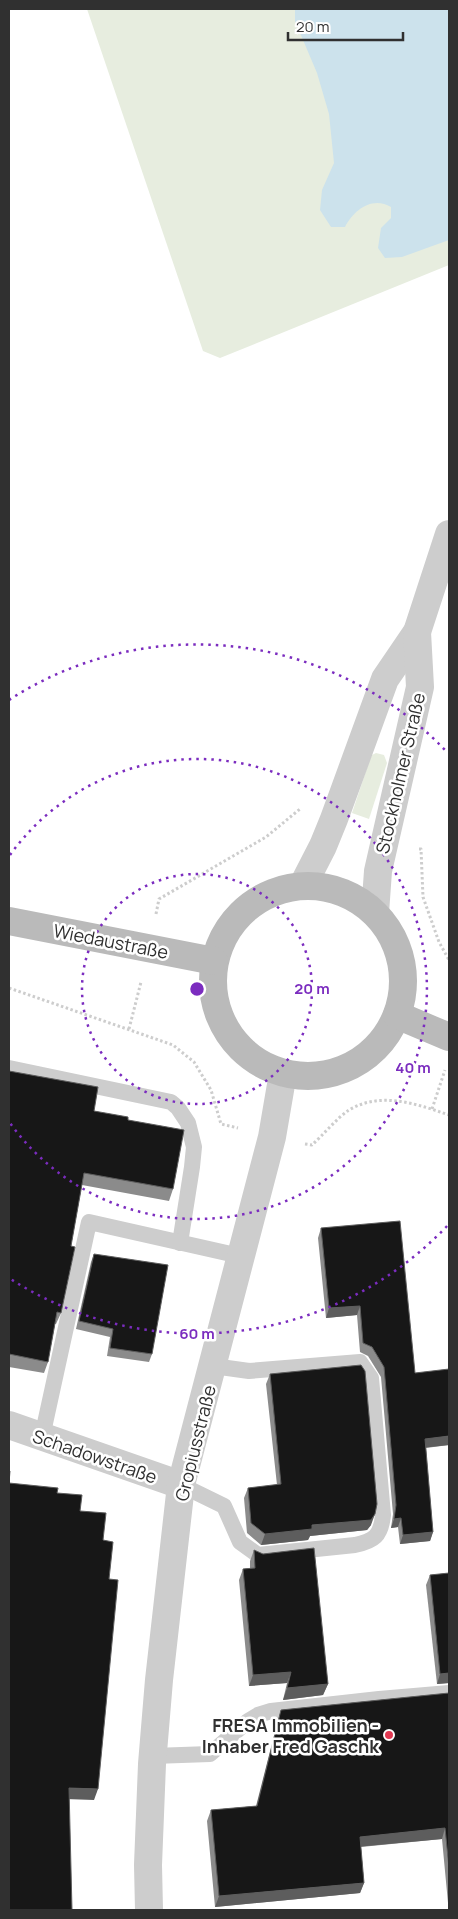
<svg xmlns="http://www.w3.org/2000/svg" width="458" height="1919" font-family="Manrope,sans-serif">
<rect width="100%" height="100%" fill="#fff"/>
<!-- green -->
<g fill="#e7eddf">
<path d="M87 9H449V265L220 358 203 351Z"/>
<path d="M376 753 384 755 387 763 369 819 352 813 369 762 372 755Z"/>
</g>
<!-- water -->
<path fill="#cce2ec" d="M295 9H449V240L402 257 385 258 378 248 381 228 391 218V207C372 196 354 210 345 227H331L320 210 322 190 334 163 329 114 317 73 295 21Z"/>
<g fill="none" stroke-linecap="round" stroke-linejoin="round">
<!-- path -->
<g stroke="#cdcdcd" stroke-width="3" stroke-dasharray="2.5 2.5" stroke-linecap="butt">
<path d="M419 849H421L423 897 439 942 449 960"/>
<path d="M156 914 159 899 266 837 300 809"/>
<path d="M9 988 173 1045 194 1062 211 1090 221 1124 238 1128"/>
<path d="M129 1029 141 982"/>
<path d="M432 1109 445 1070"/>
<path d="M305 1144 312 1145C323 1135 337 1118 349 1110 381 1091 417 1104 449 1115"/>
</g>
<!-- lane -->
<g stroke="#cdcdcd" stroke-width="16">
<path d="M9 1068 171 1102 178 1108 188 1123 194 1147 192 1167 180 1243"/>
<path d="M42 1437 89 1222 240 1256"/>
<path d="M181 1485 224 1506 240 1542 258 1555 355 1545C374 1541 381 1536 383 1515L371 1378 360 1362 249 1371 213 1366"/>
<path d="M153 1756 210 1754 248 1721 258 1715 271 1711 379 1699 449 1693"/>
</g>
<!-- street -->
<g stroke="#cdcdcd" stroke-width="28">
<path d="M303 885 323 846 334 819 385 679 417 632 449 534"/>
<path d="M375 913 378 871 420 687 417 632"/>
<path d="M9 1425 181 1485"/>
<path d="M149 1910 148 1865 152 1764 159 1680 181 1485 272 1137 283 1073"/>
</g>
<!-- secondary -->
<g stroke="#bababa" stroke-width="28">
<circle cx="308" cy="981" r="95"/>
<path d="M9 921 214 961"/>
<path d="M397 1015 449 1037"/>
</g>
</g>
<!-- wall -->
<g fill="#8b8b8b">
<path d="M9 1071 94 1111 128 1120 173 1189 169 1201 82 1185 71 1246 61 1313 56 1324H55L48 1362 44 1373 9 1367Z"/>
<path d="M321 1228 415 1373 449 1445 426 1448 433 1532 430 1541 400 1544 398 1527 391 1528 393 1514 381 1377 368 1356 360 1352 357 1315 326 1318 318 1238Z"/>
<path d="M94 1254 152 1354 149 1362 107 1356 110 1337 76 1329 91 1262Z"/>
<path d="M270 1374 371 1525 367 1530 310 1536 308 1540 261 1545 247 1533 244 1498 248 1488 277 1485 266 1384Z"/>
<path d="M254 1550 328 1684 323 1695 283 1700 287 1683 249 1686 239 1580 243 1569 250 1568V1561Z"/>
<path d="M449 1573V1683L437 1684 426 1585 430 1575Z"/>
<path d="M449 1693V1903H448L442 1839 361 1847 364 1883 360 1893 215 1907 207 1821 211 1810 256 1806 278 1720 281 1710Z"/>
</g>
<!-- shaded-wall -->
<g fill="#5d5d5d">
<path d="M360 1306 357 1315 326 1318 329 1308Z"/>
<path d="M449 1436V1445L421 1448 425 1439Z"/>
<path d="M375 1514 371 1525 367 1530 310 1536 308 1540 261 1545 265 1534Z"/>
<path d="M401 1518 398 1527 391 1528 394 1519Z"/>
<path d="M433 1532 430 1541 400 1544 403 1535Z"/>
<path d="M291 1672 287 1683 249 1686 253 1675Z"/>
<path d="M449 1673V1683L437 1684 440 1674Z"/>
<path d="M328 1684 323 1695 283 1700 287 1688Z"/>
<path d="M69 1788 98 1789 94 1800 65 1799Z"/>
<path d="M445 1828 442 1839 356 1847 360 1837Z"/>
<path d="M364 1883 360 1893 215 1907 219 1896Z"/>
</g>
<!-- building -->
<g fill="#171717" stroke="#5d5d5d">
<path d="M9 1071 98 1087 94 1111 128 1117V1120L184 1130 173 1189 84 1173 71 1246 75 1247 61 1313 57 1312 48 1362 9 1354Z"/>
<path d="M400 1221 415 1373 449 1369V1436L425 1439 433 1532 403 1535 401 1518 394 1519 396 1505 384 1367 372 1347 363 1343 360 1306 329 1308 321 1228Z"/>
<path d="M94 1254 168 1265 152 1354 110 1348 113 1329 79 1321Z"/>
<path d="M361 1365 365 1371 377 1504 375 1514 371 1520 312 1525V1529L265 1534 251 1523 248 1488 281 1484 270 1374Z"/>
<path d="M9 1471H10L9 1483 58 1488 57 1493 82 1495 80 1511 106 1513 103 1540 113 1542 109 1579 118 1580 98 1789 69 1788 72 1910H9Z"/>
<path d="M314 1548 328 1684 287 1688 291 1672 253 1675 243 1569 255 1568 254 1550 263 1554Z"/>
<path d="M449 1573V1673L440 1674 430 1575Z"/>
<path d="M449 1693V1868L445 1828 360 1837 364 1883 219 1896 211 1810 257 1806 281 1710Z"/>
</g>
<!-- distance rings -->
<g fill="none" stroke="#7b2cbf" stroke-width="2.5" stroke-dasharray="2.5 5">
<circle cx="197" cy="989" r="115"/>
<path d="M10 855A230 230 0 1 1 10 1123"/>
<path d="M447 1226A345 345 0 0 1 9 1278M9 700A345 345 0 0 1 447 752"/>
</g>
<!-- markers -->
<circle fill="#e13952" stroke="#fff" stroke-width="2" cx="389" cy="1735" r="5"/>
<g text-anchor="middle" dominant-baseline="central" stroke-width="5" stroke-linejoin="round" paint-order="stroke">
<!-- street labels -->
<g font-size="18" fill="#303030" stroke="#fff">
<text transform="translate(400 773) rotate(-77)">Stockholmer Straße</text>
<text transform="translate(111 941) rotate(11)">Wiedaustraße</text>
<text transform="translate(195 1443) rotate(-76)">Gropiusstraße</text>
<text transform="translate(95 1456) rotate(19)">Schadowstraße</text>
</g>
<!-- poi labels -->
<g font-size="18" font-weight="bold" fill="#303030" stroke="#fff" text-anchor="end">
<text x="379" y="1725">FRESA Immobilien -<tspan x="379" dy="21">Inhaber Fred Gaschk</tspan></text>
</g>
</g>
<circle cx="197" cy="989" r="8" fill="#7b2cbf" stroke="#fff" stroke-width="2.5"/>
<g font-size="15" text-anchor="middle" font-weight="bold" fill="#7b2cbf" stroke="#fff" stroke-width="5" stroke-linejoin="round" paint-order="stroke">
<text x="312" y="994">20 m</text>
<text x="413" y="1073">40 m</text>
<text x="197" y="1339">60 m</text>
</g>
<!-- border -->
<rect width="458" height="1919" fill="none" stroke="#303030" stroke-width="20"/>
<!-- scale -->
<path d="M288 32v8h115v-8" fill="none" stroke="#303030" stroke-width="2.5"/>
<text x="296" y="32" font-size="15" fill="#303030" stroke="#ffffff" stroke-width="4" paint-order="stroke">20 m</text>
</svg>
